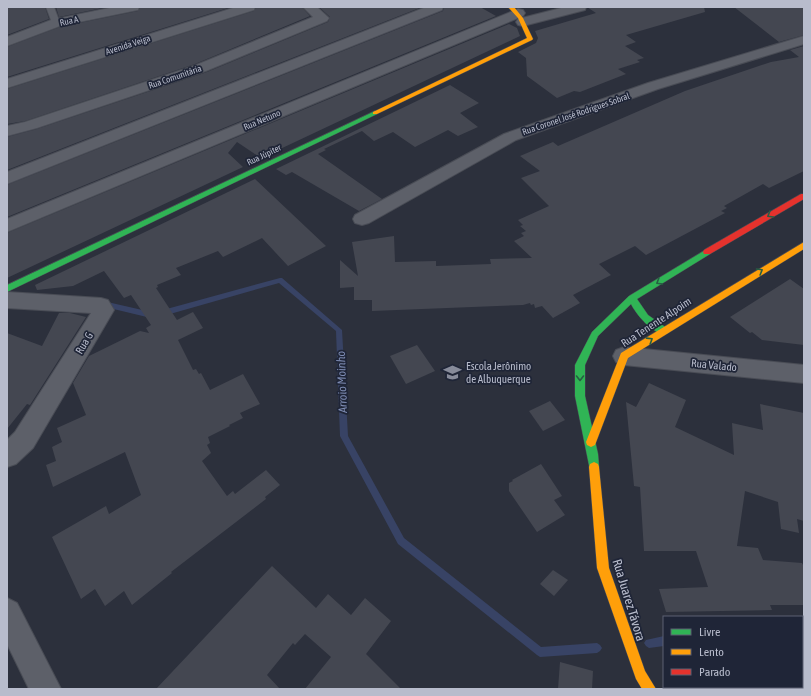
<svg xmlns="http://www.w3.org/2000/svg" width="811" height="696" font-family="'Asap Condensed',sans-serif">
<rect width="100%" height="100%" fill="#2c303c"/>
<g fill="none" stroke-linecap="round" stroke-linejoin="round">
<!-- stream -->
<g fill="#384365" fill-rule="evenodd">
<path d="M280 278H282L342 330 348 436 404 538 541 647 597 643 600 645 602 648 600 651 597 653 540 657 537 655 398 544 340 436 336 331 279 283 163 316 160 313 163 310Z"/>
<path d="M103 301 151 312 154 315 151 318 101 306 100 304 101 302Z"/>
<path d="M804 618V628L802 629V619Z"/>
<path d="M664 636V646L649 648 646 646 644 643 646 640Z"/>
</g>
</g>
<!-- building -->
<g fill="#444751">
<path d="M7 7H45L49 19 7 35Z"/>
<path d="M56 7H107L59 17Z"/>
<path d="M140 7H231L7 77V47L60 27 138 11Z"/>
<path d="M256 7H302L310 16 195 64 25 121 7 124V89L254 11Z"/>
<path d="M319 7H422L7 170V137L37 129 207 72 328 22 330 17Z"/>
<path d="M444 7H480L496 16 7 217V185L443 11Z"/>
<path d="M587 7H704L705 12 626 35 636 42 625 46 644 58 637 60 640 62 618 69 626 74 580 92 574 91 557 98 527 76 526 58 518 52 536 43 538 38 535 31 596 13Z"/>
<path d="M734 7H804V35L779 42Z"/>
<path d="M509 24 517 28 520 36 261 158 237 142 228 153 243 167 7 278V233Z"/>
<path d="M804 46V171L769 188 763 184 724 206 727 208 721 211 725 213 646 255 635 246 599 264 611 275 573 295 580 303 553 318 542 306 535 308 534 304 531 305 530 303 523 305 372 311V300H354V287L340 288V260L358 276 352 242 394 236 395 262 436 261V266L491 264 490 259 532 258 514 241 524 236 521 233 526 231 520 226 523 225 518 220 549 206 521 178 540 171 520 156 553 142 558 146 685 91 771 62 799 57 790 50Z"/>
<path d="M450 85 479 103 460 113 478 127 458 136 448 130 415 147 393 132 374 141 362 131 324 149 326 150 318 154 382 199 359 211 292 172 286 175 276 169Z"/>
<path d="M255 179 326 246 288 266 262 238 223 257 218 251 176 268 181 275 157 285 158 287 156 288 177 320 193 312 203 328 178 340 193 370 196 369 199 374 201 373 210 390 243 374 260 404 240 413 243 418 229 425 230 426 208 437 210 443 207 445 211 453 202 461 227 496 233 491 235 494 266 470 280 485 265 497 266 499 171 572 172 573 132 605 124 591 105 606 95 589 81 599 52 537 106 506 109 514 141 495 125 452 53 487 46 465 56 461 52 447 62 442 57 428 86 415 73 383 89 356 140 331 149 333 146 328 151 325 131 295 124 298 104 271 73 286 37 290 35 285Z"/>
<path d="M790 279 804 289V345L762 340 752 332 750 333 730 317Z"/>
<path d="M59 313H70L86 317 30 405 27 404 7 429V333L42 346Z"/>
<path d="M417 345 435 371 406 384 390 356Z"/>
<path d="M649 383 686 400 675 427 734 455 732 423 763 430 760 404 804 413V521L797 519 799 533 781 529 778 502 745 491 737 546 758 548 763 560 802 563 804 567V605H770L772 610 666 612 659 589 708 587 696 551H644L640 487 634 486 626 402 636 407Z"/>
<path d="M550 401 565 420 543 431 529 411Z"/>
<path d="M541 464 562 496 554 500 565 515 537 532 509 491V483L513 481 512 480Z"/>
<path d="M272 566 316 608 328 594 351 615 365 598 391 621 366 654 401 689H305L331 657 305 634 295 645 293 643 267 675 280 689H156Z"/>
<path d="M553 570 568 580 554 596 540 584Z"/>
<path d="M560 662 593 671 592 689H558Z"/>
</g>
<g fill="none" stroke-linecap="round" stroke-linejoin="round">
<defs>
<path id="lane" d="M46 7H54L60 23 59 25H56L52 23Z"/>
<g id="street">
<path d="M114 7H139L138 10 133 11 60 26 7 46V37L51 20Z"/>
<path d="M236 7H255L254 10 7 88V79Z"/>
<path d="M303 7H317L329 18 327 21 206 71 37 128 7 136V126L25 122 196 65 313 17Z"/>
<path d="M426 7H443L442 10 7 184V172Z"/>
<path d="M565 7H586L585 10 523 26 518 25 516 22 518 19Z"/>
<path d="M518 9 523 10 525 13 523 16 7 232V219Z"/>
<path d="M804 36V44L658 89 516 140 369 223 362 225 355 223 353 219 355 215 504 134 648 83Z"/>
<path d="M7 292 101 298 108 300 114 310 33 448 16 464 7 467V440L15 432 91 313 7 308Z"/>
<path d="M624 347 804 365V383L624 365 616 362 613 356 616 350Z"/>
<path d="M7 598 17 603 61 689H29L7 644Z"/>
</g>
<g id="fast">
<path d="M375 111 377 112V114L7 292V285Z"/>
<path d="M707 249 710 250 711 252 710 254 637 299 648 315 668 329 669 331 668 333C655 338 636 314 631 304L598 336 585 365V396L598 454 599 467 598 470 594 472 590 470 575 396V365L592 332 629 296Z"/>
</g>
<g id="slow">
<path d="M508 7H514L523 18 533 39 532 40 377 114H373V112L527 38 518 18Z"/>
<path d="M804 242V249L628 358 595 445 591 447 587 445 586 442 621 353Z"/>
<path d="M594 462 598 464 599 467 609 568 645 671 656 689H642L636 679 597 568 589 467 590 464Z"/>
</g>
<path id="jam" d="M801 194H804V199L710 254H704L703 252 704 250Z"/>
</defs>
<!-- lane casing -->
<use href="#lane" stroke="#494c55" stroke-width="2"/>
<!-- street casing -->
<use href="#street" stroke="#494c55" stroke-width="2"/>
<!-- fast casing -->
<use href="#fast" stroke="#494c55" stroke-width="1"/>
<!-- slow casing -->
<use href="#slow" stroke="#494c55" stroke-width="1"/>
<!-- jam casing -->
<use href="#jam" stroke="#494c55" stroke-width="1"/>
<!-- lane -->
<use href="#lane" fill="#5d6069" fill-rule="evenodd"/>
<!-- street -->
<use href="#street" fill="#5d6069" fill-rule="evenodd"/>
<!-- fast -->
<use href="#fast" fill="#30b455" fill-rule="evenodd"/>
<!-- slow -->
<use href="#slow" fill="#ff9f0a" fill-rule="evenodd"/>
<!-- jam -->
<use href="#jam" fill="#e5322d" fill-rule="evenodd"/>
</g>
<!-- one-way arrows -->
<defs><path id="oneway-chevron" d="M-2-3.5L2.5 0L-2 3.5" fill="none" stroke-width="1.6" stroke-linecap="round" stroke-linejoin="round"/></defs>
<g stroke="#265e43">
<use href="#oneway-chevron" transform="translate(770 215) rotate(150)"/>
<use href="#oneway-chevron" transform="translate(760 271) rotate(-31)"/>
<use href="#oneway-chevron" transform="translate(659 282) rotate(149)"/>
<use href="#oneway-chevron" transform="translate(650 340) rotate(-32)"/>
<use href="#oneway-chevron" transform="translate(580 378) rotate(90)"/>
</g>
<!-- icons -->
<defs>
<symbol id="school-bare" viewBox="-9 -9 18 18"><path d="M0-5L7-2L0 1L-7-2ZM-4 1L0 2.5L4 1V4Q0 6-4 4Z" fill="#878b9a" stroke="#1f2537" stroke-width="2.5" paint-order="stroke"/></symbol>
</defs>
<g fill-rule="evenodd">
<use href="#school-bare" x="440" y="360" width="25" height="25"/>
</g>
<g text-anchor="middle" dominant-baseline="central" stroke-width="3.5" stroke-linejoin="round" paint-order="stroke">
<!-- far-street labels -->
<g font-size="9" fill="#b8bccc" stroke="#1f2537">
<text transform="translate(69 21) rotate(-12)">Rua A</text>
<text transform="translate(128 45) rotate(-18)">Avenida Veiga</text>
<text transform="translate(175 77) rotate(-19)">Rua Comunitária</text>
<text transform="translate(576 114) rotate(-19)">Rua Coronel José Rodrigues Sobral</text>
<text transform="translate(262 120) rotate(-23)">Rua Netuno</text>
<text transform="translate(264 155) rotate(-26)">Rua Júpiter</text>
</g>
<!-- street labels -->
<g font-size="11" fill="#b8bccc" stroke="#1f2537">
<text transform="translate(656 322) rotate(-33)">Rua Tenente Alpoim</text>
<text transform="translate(84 343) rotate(-59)">Rua G</text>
<text transform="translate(714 365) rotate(6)">Rua Valado</text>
</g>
<!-- poi labels -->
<g font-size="11" fill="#b8bccc" stroke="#1f2537" text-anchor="start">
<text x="466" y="366">Escola Jerônimo<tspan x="466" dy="13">de Albuquerque</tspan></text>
</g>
<!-- water labels -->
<g font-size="12" font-style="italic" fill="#7e8cb3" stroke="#1f2537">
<text transform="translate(342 382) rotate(-92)">Arroio Moinho</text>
</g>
<!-- near-street labels -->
<g font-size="13" fill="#b8bccc" stroke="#1f2537">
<text transform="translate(629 600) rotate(73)">Rua Juarez Távora</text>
</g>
</g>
<!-- border -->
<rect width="811" height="696" fill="none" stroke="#b8bccc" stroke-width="16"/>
<!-- legend -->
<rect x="663" y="616" width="140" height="72" fill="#1f2537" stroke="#5c6173"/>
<rect x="671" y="629" width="20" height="6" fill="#30b455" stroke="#5c6173"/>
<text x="699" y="636" font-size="12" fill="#b8bccc">Livre</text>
<rect x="671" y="649" width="20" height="6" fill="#ff9f0a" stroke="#5c6173"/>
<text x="699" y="656" font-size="12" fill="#b8bccc">Lento</text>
<rect x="671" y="669" width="20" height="6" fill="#e5322d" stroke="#5c6173"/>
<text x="699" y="676" font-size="12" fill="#b8bccc">Parado</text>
</svg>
